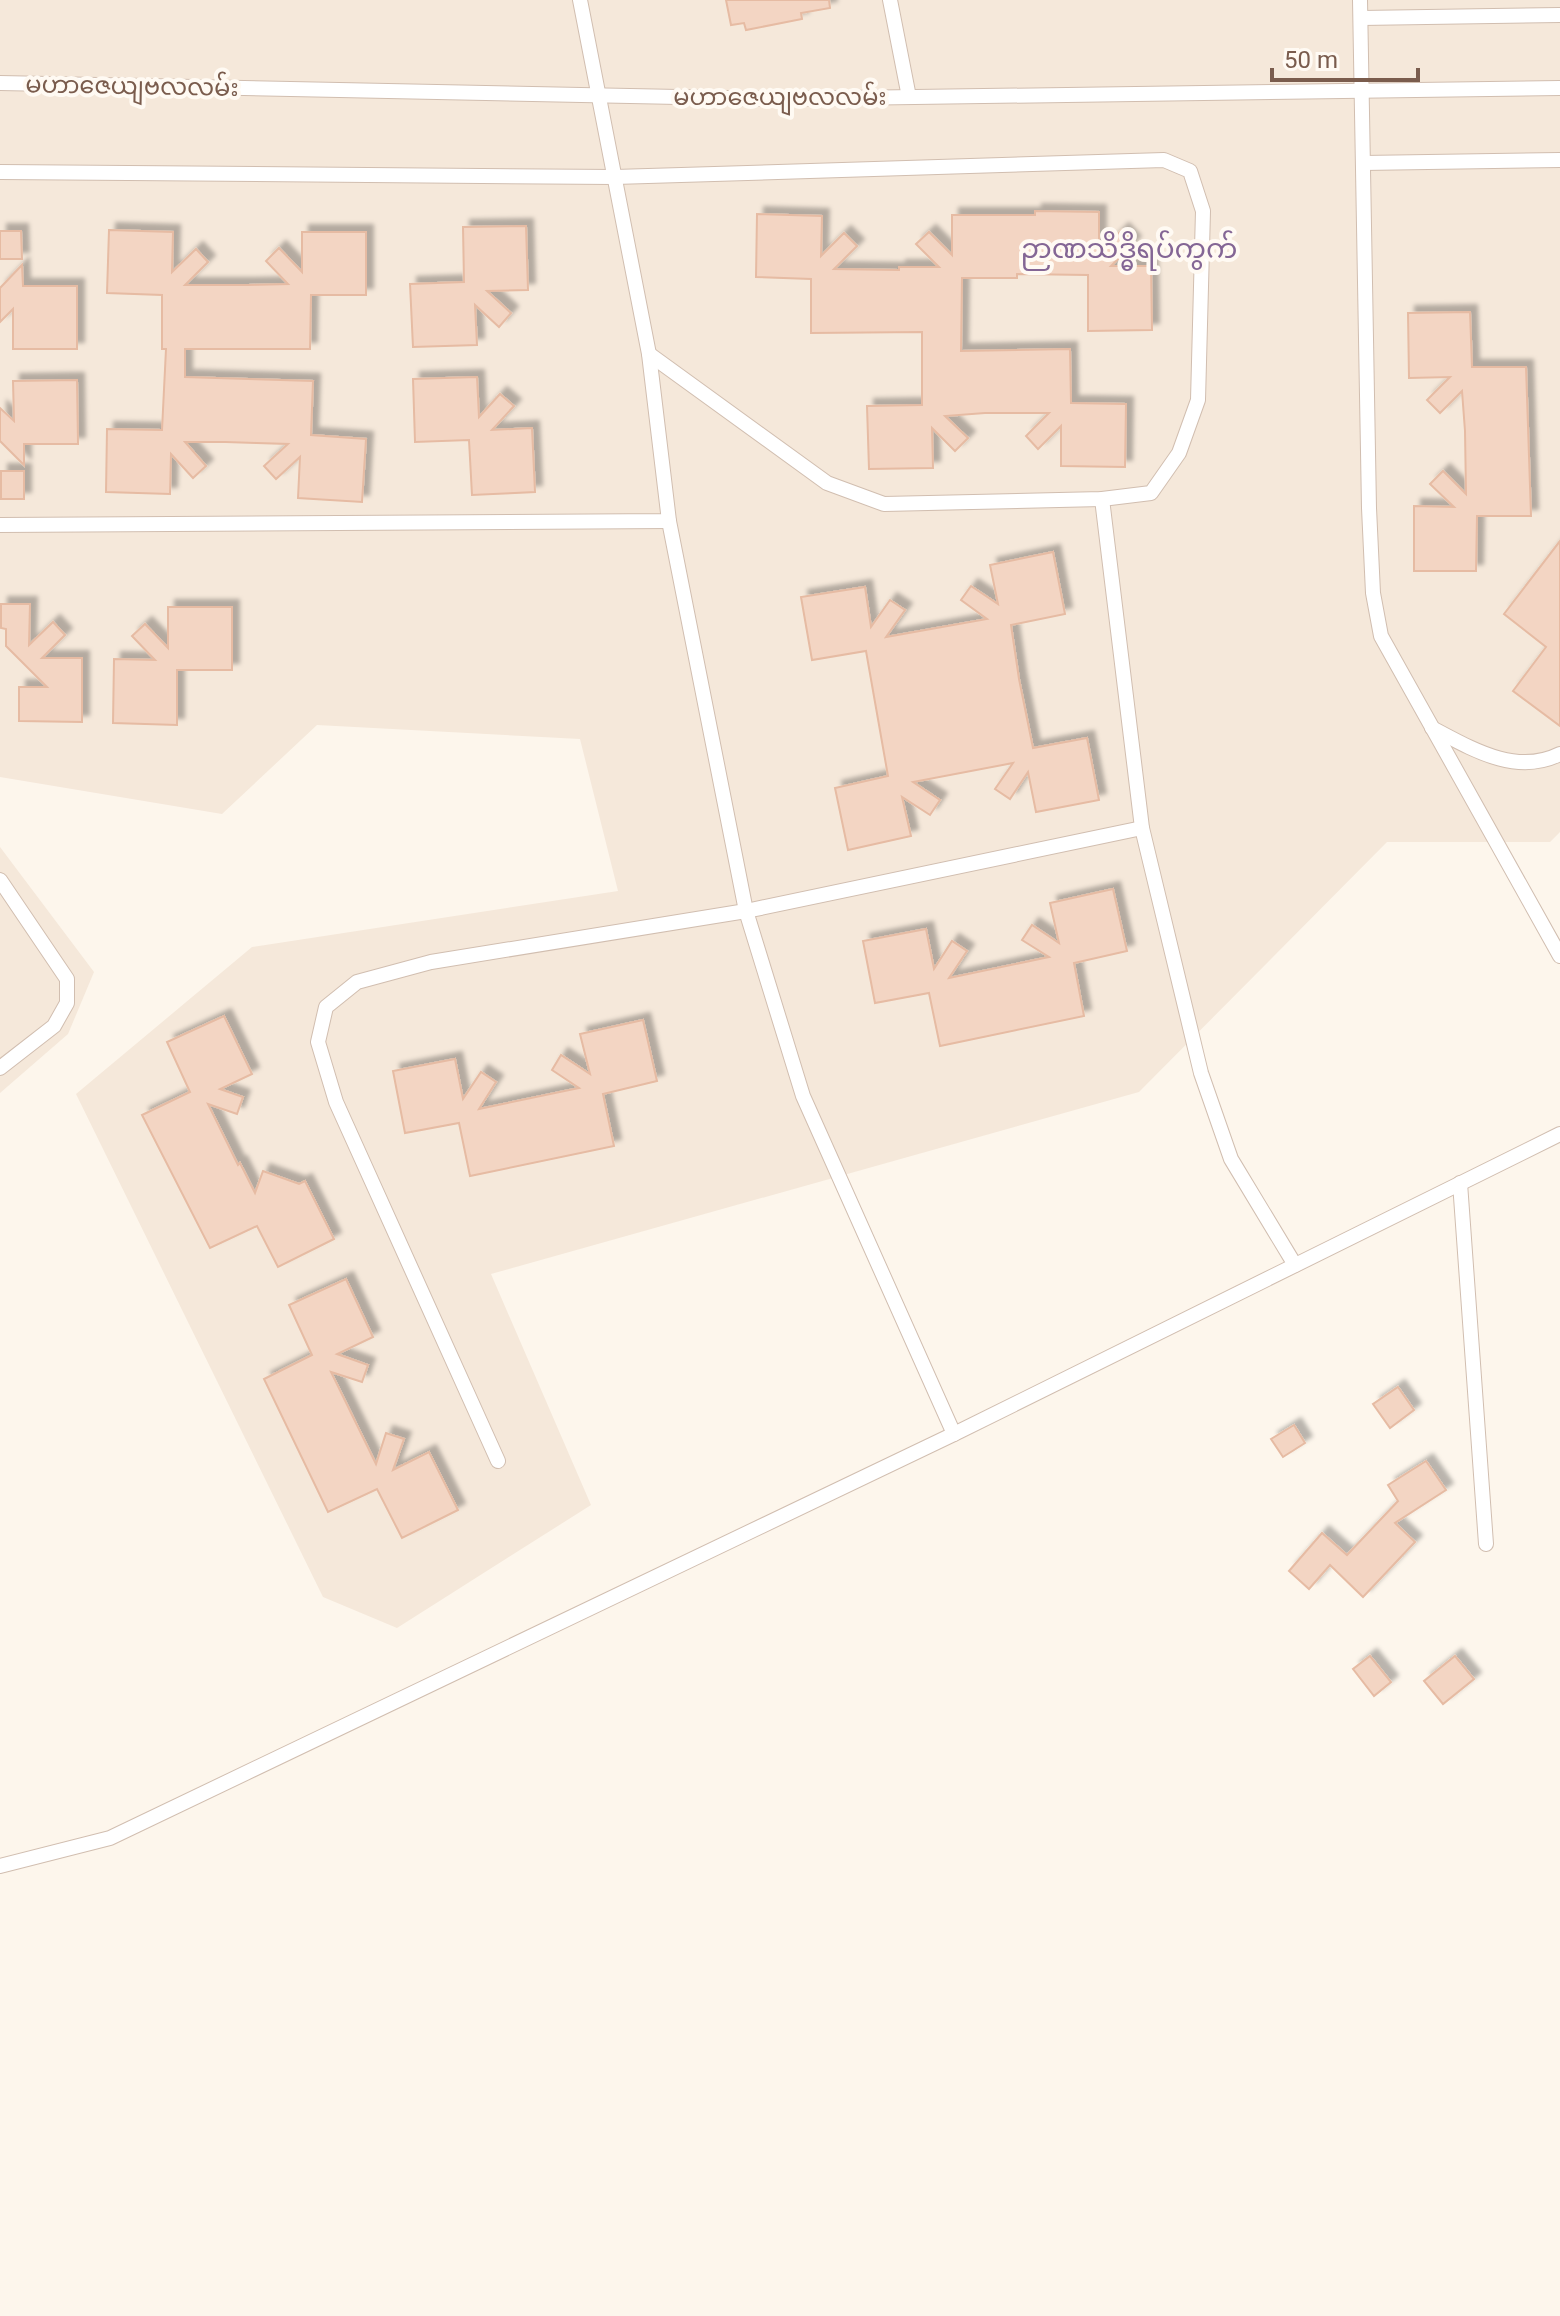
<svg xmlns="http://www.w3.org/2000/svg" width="1560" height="2316" font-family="Roboto,'Noto Sans Myanmar',sans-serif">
<defs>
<filter id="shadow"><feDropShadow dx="7" dy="-7" stdDeviation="2" flood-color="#0004"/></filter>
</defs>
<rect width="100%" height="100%" fill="#fdf6ec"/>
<!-- residential -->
<g fill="#f5e8da">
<path d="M0 0H1560V832L1550 842H1387L1139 1092 491 1274 591 1505 397 1628 323 1597 76 1094 252 947 618 891 580 739 317 725 222 814 0 777Z"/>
<path d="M0 832V847L94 972 68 1034 0 1093Z"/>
</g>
<!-- building -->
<g fill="#f3d5c3" stroke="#e6bba3" stroke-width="2" filter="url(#shadow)">
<path d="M726 0H829L830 8 801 13 802 19 746 30 744 23 731 25Z"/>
<path d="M1035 211 1099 212V253L1122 230 1134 243 1111 266H1151L1152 330 1088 331V275L1017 274V278H962L961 351 1070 349 1071 403 1126 404 1125 467 1061 466V426L1038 449 1026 436 1049 413H985L945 416 968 438 955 451 932 428 933 468 869 469 867 406 922 405V332L811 333V279L756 277 757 214 822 216 821 256 844 233 857 246 834 269 899 270V267H939L916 244 929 232 952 255V215H1035Z"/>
<path d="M526 226 528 290 487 291 511 313 499 327 475 305 477 345 413 347 410 284 464 282 463 227Z"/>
<path d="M109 230 173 232 172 272 196 249 208 262 185 285H248L288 284 266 261 279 248 302 272V232H366V295H311L310 349H185V377L313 381 311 435 366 439 362 502 298 498 300 457 276 479 264 466 288 444 225 442H185L206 466 193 478 171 454 170 494 106 492 107 429 162 430 166 349H162V295L107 293Z"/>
<path d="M0 231H21L22 259H0Z"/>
<path d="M22 265 23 286H77V349H13V309L0 322V288Z"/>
<path d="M1470 312 1472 367H1526L1531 516H1477L1476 571H1414V506L1454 507 1430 484 1443 471 1466 494 1465 431 1462 391 1440 413 1427 400 1450 377 1409 378 1408 313Z"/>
<path d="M477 377 479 417 500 394 514 406 492 430 532 428 535 492 472 495 469 440 415 442 413 379Z"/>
<path d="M77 380 78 444H24V465L0 441V408L14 421 13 381Z"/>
<rect x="1" y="471" width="23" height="28"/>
<path d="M1560 541V726L1513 691 1546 647 1504 614Z"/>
<path d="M1053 552 1065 614 1011 625 1019 679 1033 748 1087 738 1099 800 1036 812 1028 772 1010 799 995 789 1013 763 913 782 940 800 930 815 902 797 911 836 848 850 835 788 888 776 866 651 812 660 801 597 865 587 871 627 890 600 905 610 886 637 987 619 961 600 971 586 998 604 990 565Z"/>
<path d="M1 604H30L29 645 53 622 65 635 42 658H82V722L19 721V687H47L6 646V629L1 628Z"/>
<path d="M168 607H232V670H177V725L113 723 114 659 155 660 132 636 145 624 168 648Z"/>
<path d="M1113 889 1127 951 1074 963 1084 1016 940 1046 929 993 875 1003 863 941 926 929 934 969 952 941 967 951 949 978 1049 957 1022 940 1032 925 1059 943 1050 903Z"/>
<path d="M224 1016 252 1074 220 1089 243 1097 237 1114 208 1104 238 1165 240 1163 255 1193 263 1171 299 1184 305 1181 334 1239 278 1267 257 1226 210 1248 142 1115 190 1092 167 1042Z"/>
<path d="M643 1020 657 1081 603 1094 614 1146 470 1176 459 1123 405 1133 393 1071 455 1059 463 1099 481 1072 496 1082 479 1109 579 1088 552 1070 561 1055 590 1074 580 1034Z"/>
<path d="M346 1279 373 1337 337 1354 368 1365 362 1382 331 1372 376 1464 386 1433 404 1439 393 1470 429 1452 458 1510 402 1538 377 1489 328 1512 264 1379 312 1355 289 1305Z"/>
<path d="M1398 1387 1414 1410 1390 1428 1373 1404Z"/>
<path d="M1294 1425 1305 1443 1283 1457 1271 1439Z"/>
<path d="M1426 1461 1446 1490 1395 1523 1415 1542 1363 1597 1330 1565 1309 1589 1289 1571 1322 1533 1347 1555 1398 1501 1388 1485Z"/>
<path d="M1370 1656 1391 1682 1374 1696 1353 1669Z"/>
<path d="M1455 1656 1474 1679 1443 1704 1424 1681Z"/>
</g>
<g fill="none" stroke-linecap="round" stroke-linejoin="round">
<defs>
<g id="street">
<path d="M890 0 909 97"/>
<path d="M1360 0 1369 508 1373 593 1381 636 1560 956"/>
<path d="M1361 18 1560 15"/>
<path d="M0 83 777 99 1560 88"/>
<path d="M1363 163 1560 160"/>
<path d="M0 172 615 177 1164 160 1190 171 1203 211 1198 400 1179 453 1151 493 1102 499 884 504 827 483 649 354"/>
<path d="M1102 499 1142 828 1201 1073 1231 1159 1295 1265"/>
<path d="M669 521 746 911 803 1096 954 1434"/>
<path d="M0 525 669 521 649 354 580 0"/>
<path d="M1432 728C1472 749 1516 776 1560 754"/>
<path d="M0 880 67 979V1003L54 1026 0 1068"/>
<path d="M1460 1183 1486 1544"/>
<path d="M498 1461 336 1102 318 1042 326 1007 357 982 431 962 746 911 1142 828"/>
<path d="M0 1866 110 1838 954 1434 1560 1134"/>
</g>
</defs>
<!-- street casing -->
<use href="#street" stroke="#d1beb0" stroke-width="16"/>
<!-- street -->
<use href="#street" stroke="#fff" stroke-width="14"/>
</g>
<g text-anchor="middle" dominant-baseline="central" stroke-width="8" stroke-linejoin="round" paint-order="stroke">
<!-- street labels -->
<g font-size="24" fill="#7a5c4d" stroke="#fffaf3">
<text transform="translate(132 86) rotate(1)">မဟာဇေယျဗလလမ်း</text>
<text x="780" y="97">မဟာဇေယျဗလလမ်း</text>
</g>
<!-- quarter labels -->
<g font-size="28" fill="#846695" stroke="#fffaf3">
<text x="1129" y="248">ဉာဏသိဒ္ဓိရပ်ကွက်</text>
</g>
</g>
<!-- scale -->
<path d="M1272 68v12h146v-12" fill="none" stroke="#7a5c4d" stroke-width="4"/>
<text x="1284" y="68" font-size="24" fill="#7a5c4d" stroke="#fffaf3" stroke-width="6" paint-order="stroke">50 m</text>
</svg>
